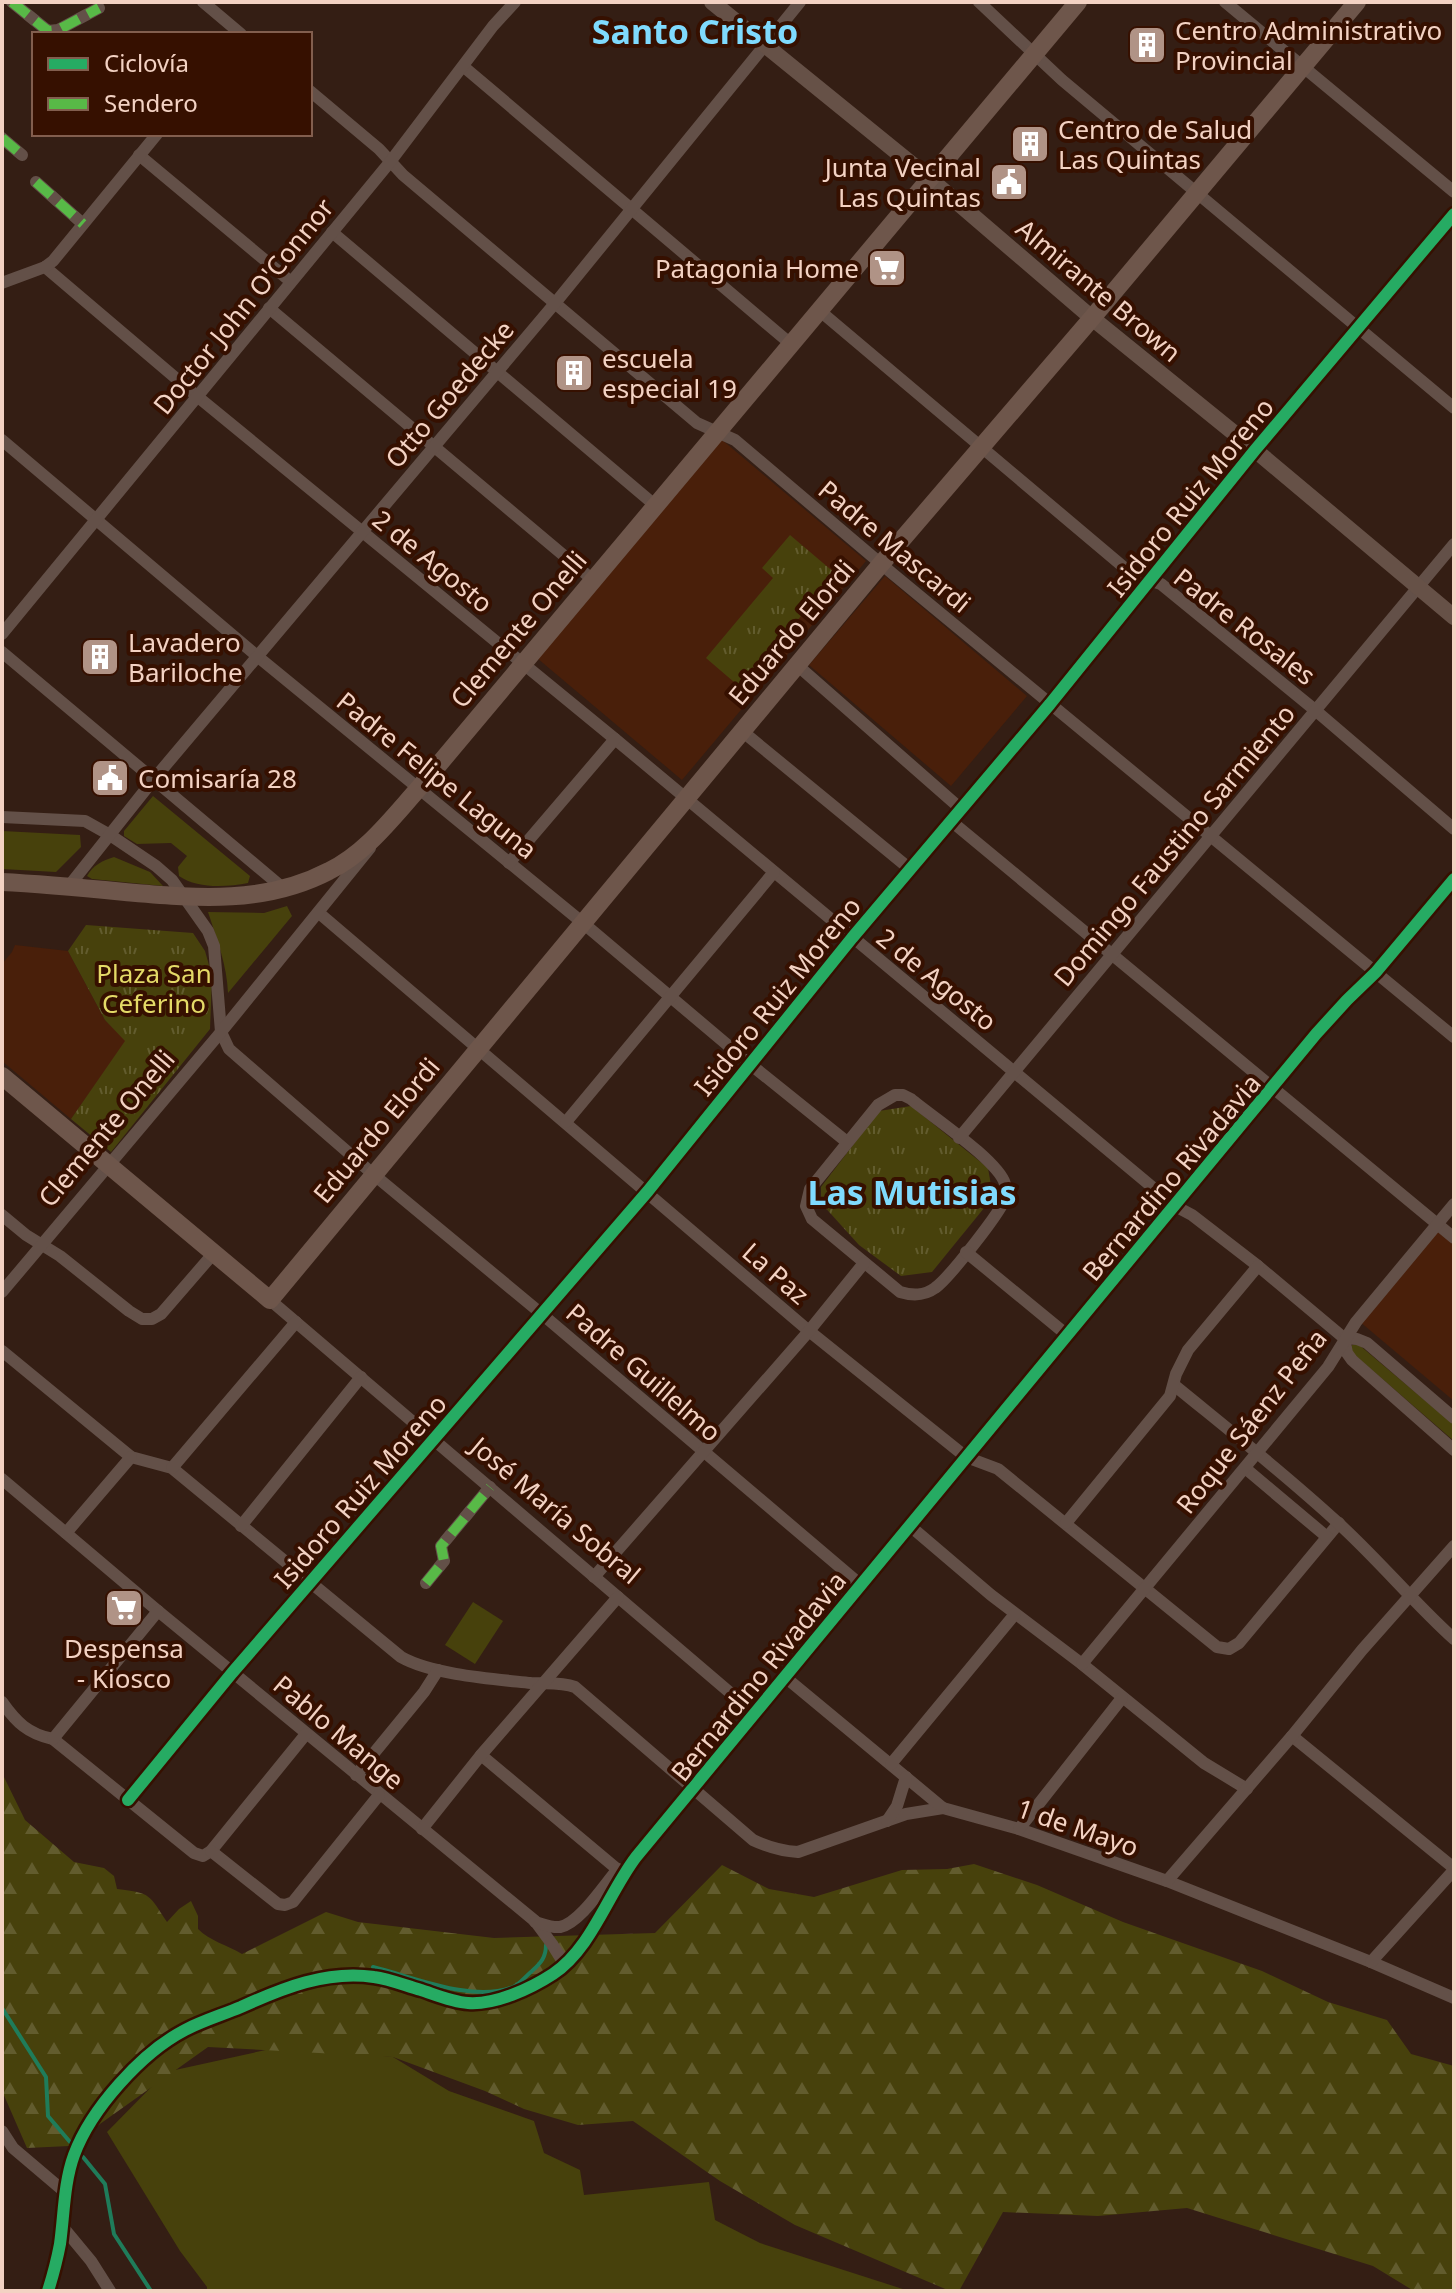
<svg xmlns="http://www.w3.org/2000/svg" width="1456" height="2293" font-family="'Noto Sans',sans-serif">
<defs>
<pattern id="forest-firs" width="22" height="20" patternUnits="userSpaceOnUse" patternTransform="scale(2)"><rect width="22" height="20" fill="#47410c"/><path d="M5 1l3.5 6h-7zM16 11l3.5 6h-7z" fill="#625c2e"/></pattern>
<pattern id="park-tufts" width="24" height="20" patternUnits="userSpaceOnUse" patternTransform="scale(2)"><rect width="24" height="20" fill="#47410c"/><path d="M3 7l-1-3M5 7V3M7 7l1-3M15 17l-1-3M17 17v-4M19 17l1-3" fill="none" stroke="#625c2e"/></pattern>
</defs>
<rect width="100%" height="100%" fill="#341e14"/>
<!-- built -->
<g fill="#491f0a">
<path d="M721 439 866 561 682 780 537 658Z"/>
<path d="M885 576 1027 696 951 786 809 665Z"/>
<path d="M15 945 68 951 105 1020 126 1041 71 1119 2 1061V964L12 952Z"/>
<path d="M1437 1228 1454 1243V1401L1359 1321Z"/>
</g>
<!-- grass -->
<g fill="#47410c">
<path d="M153 796 250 876 248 883C227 887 197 889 179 876L178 867 187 856 171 843 137 844 124 836V831Z"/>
<path d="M2 831 80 835 81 847 56 872 2 869Z"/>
<path d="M114 857 150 872 163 886 92 879 87 876C93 865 102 861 114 857Z"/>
<path d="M287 906 292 916 228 993C227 965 217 940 208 912L264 913Z"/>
<path d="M1358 1344 1454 1425V1441L1349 1350 1352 1345Z"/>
<path d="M473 1602 503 1621 475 1664 445 1645Z"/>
<path d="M284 2046 393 2057 449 2091 534 2121 544 2153 580 2170 584 2195 709 2182 715 2220 760 2243 909 2291H207V2287L180 2251 107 2132 166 2072Z"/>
</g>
<!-- forest -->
<path fill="url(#forest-firs)" d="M2 1773 25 1820 74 1862 104 1868 114 1876 117 1889C152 1893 149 1895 167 1922L179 1909 191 1901 198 1916V1929C210 1941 227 1945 242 1954L326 1912 358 1922 494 1938 655 1933 722 1865 769 1889 814 1897 902 1870 947 1869 974 1864 1037 1885 1123 1922 1262 1971 1328 2002 1387 2020 1411 2054 1454 2066V2291H1414L1373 2266 1187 2208 1098 2216 1003 2212 959 2291H950L795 2225 720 2181 633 2121 578 2125 524 2109 485 2091 393 2057 208 2047 69 2146 27 2148 3 2093Z"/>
<!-- park -->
<g fill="url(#park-tufts)">
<path d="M790 535 836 574 741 688 706 658 773 578 762 568Z"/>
<path d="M86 925 193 933 205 951 212 976 210 1029 111 1152 71 1119 125 1041 105 1020 68 951Z"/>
<path d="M911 1106 988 1168 993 1197 932 1272 901 1276 859 1245 821 1203V1187L879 1111Z"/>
</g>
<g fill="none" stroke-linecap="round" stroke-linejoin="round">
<!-- stream -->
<g stroke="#1f7c5a" stroke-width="4">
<path d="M373 1967C414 1977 473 2003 513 1987 520 1984 526 1976 532 1971 541 1963 546 1957 546 1945"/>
<path d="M2 2008 46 2077 48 2116 70 2142"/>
<path d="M83 2157 105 2184 114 2234 151 2291"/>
</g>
<!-- street -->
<g stroke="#635048" stroke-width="12">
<path d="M12 2 48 31 58 30 99 8"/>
<path d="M203 2 241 34"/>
<path d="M979 2 1062 80 1454 408"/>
<path d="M1225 2 1454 192"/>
<path d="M464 67 792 345"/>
<path d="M310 91 379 149 403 175 697 423 735 440 893 574 1454 1037"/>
<path d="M2 138 22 155"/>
<path d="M139 155 290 281"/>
<path d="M36 182 83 224"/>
<path d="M332 232 656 506"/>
<path d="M45 267 198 397 615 739 1175 1206 1192 1215 1258 1266 1344 1338 1357 1339 1367 1343 1454 1418"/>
<path d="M2 283 45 267 53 261 157 134"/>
<path d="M269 308 593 580"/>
<path d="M820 311 1133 575 1161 584 1315 710 1454 829"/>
<path d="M2 440 257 656 583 923 750 1064 847 1142"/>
<path d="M2 634 390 162 493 26 515 2"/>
<path d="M2 652 283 888"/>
<path d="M797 665 961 809"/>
<path d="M742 731 910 869"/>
<path d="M2 817 85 821 110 835 156 866 172 880 208 931 214 946 221 1032 229 1049 373 1174 543 1315 861 1585"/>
<path d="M951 821 1454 1238"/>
<path d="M509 863 615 739"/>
<path d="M69 886 154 779 556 302 800 2"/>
<path d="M319 913 809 1331 966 1457 998 1469 1217 1647 1229 1649 1239 1643 1339 1523"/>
<path d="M895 1095H903L911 1099C931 1116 999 1161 1005 1184 1006 1187 1007 1193 1006 1196 1003 1210 948 1279 935 1288 924 1296 913 1296 900 1292L812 1219 806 1206 810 1189 878 1105Z"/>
<path d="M566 1122 774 872"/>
<path d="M959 1138 1454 544"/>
<path d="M2 1215 26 1235 60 1256 129 1311 142 1319H152L161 1314 213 1254"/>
<path d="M966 1252 1067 1335"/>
<path d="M2 1292 221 1032 370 848"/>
<path d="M270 1300 755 1714"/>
<path d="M1344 1338 1347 1353 1352 1360 1454 1450"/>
<path d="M2 1351 131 1457 172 1468 401 1657C433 1675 493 1679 531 1683 546 1684 561 1682 575 1687L753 1840C768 1847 781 1851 798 1852L906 1814 943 1808 1019 1829 1167 1881 1371 1962 1454 1998"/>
<path d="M1174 1385C1229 1430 1285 1474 1337 1522 1378 1559 1413 1602 1454 1639"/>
<path d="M172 1468 296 1322"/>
<path d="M1245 1468 1327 1537"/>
<path d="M2 1479 158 1611 535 1921 552 1944 565 1965"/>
<path d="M1066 1523 1170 1396 1176 1374 1188 1350 1258 1266"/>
<path d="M241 1526 361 1377"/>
<path d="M910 1526 991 1595 1082 1664 1204 1763 1247 1789"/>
<path d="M66 1533 131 1457"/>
<path d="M594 1577 809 1331 864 1263"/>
<path d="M426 1583 444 1561 441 1546 490 1487"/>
<path d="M1082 1664 1328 1367 1356 1322 1454 1204"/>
<path d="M785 1677 943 1808"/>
<path d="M2 1702C16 1722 28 1734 53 1739L194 1853 203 1856 211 1851 306 1734"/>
<path d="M1292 1736 1454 1868"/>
<path d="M53 1739 158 1611"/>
<path d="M481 1755 623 1874"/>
<path d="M891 1764 1015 1614"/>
<path d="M356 1775 424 1692 438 1670"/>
<path d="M128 1800 232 1673 648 1191 852 938 1050 704 1255 450 1454 214"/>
<path d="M887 1821 897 1806 906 1777"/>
<path d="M422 1829 481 1755 618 1597"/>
<path d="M1019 1829 1122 1698"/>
<path d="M211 1851 278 1904 285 1905 293 1902 379 1795"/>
<path d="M1167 1881 1292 1736 1362 1650 1454 1546"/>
<path d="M535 1922C543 1924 551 1928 560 1927 580 1923 604 1885 618 1869"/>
<path d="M1371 1962 1454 1870"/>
<path d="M2 2131 13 2148 66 2193"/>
<path d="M62 2226 91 2261 110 2291"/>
<path d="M48 2291C53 2275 57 2260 60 2244 64 2215 64 2182 74 2155 91 2109 141 2053 185 2030 202 2021 222 2015 241 2007 283 1988 327 1970 374 1977 390 1979 406 1986 421 1990 436 1995 452 2002 468 2003 495 2005 530 1989 553 1974 591 1949 608 1894 636 1857L1316 1034 1347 1000 1376 972 1454 879"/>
</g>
<!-- secondary -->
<path stroke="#665147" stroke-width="16" d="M712 2 930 179 1092 318 1255 450 1454 617"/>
<!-- primary -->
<g stroke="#6e564b" stroke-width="18">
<path d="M2 882C43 884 84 888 125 892 195 898 264 905 329 871 366 853 392 818 419 788L1078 2"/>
<path d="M2 1076 270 1300 881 564 1092 318 1357 2"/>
</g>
<!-- quiet -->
<g stroke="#58b947" stroke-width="10" stroke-dasharray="20 10" stroke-linecap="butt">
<path d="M12 2 48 31 58 30 99 8"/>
<path d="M2 138 22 155"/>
<path d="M36 182 83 224"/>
<path d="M426 1583 444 1561 441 1546 490 1487"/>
</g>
<defs>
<g id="cycleway">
<path d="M128 1800 232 1673 648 1191 852 938 1050 704 1255 450 1454 214"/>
<path d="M48 2291C53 2275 57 2260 60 2244 64 2215 64 2182 74 2155 91 2109 141 2053 185 2030 202 2021 222 2015 241 2007 283 1988 327 1970 374 1977 390 1979 406 1986 421 1990 436 1995 452 2002 468 2003 495 2005 530 1989 553 1974 591 1949 608 1894 636 1857L1316 1034 1347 1000 1376 972 1454 879"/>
</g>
</defs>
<!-- cycleway casing -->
<use href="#cycleway" stroke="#361000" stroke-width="17"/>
<!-- cycleway -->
<use href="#cycleway" stroke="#26ab63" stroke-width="12"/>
</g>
<!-- icons -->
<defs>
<symbol id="building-square" viewBox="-11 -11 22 22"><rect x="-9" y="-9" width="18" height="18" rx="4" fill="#b09386" stroke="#361000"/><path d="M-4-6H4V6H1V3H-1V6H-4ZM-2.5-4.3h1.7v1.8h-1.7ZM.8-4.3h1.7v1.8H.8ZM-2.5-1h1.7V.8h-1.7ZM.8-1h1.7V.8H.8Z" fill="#fff"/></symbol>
<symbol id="civic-square" viewBox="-11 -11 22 22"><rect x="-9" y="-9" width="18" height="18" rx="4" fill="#b09386" stroke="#361000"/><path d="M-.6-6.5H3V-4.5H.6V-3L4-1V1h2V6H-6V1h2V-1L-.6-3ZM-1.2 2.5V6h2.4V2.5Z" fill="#fff"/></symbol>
<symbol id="supermarket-square" viewBox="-11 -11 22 22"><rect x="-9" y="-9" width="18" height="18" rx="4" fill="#b09386" stroke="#361000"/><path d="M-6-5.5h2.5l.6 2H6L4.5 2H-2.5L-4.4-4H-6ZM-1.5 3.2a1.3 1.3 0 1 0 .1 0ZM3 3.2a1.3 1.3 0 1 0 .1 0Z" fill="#fff"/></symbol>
</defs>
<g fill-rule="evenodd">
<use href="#building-square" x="1125" y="23" width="44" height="44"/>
<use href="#building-square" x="1008" y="122" width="44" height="44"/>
<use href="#civic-square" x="987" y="160" width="44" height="44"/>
<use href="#supermarket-square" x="865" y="246" width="44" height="44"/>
<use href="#building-square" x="552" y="351" width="44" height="44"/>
<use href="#building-square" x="78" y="635" width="44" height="44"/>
<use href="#civic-square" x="88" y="756" width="44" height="44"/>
<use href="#supermarket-square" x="102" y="1586" width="44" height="44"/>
</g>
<g text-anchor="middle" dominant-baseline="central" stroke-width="8" stroke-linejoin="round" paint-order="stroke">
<!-- poi labels -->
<g font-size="26" fill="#f3d2c3" stroke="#361000" text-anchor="start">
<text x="1175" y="30">Centro Administrativo<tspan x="1175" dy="30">Provincial</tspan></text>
<text x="1058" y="129">Centro de Salud<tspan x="1058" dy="30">Las Quintas</tspan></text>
<text x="981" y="167" text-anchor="end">Junta Vecinal<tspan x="981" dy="30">Las Quintas</tspan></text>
<text x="859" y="268" text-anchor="end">Patagonia Home</text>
<text x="602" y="358">escuela<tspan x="602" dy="30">especial 19</tspan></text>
<text x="128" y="642">Lavadero<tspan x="128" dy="30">Bariloche</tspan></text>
<text x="138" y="778">Comisaría 28</text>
<text x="124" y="1648" text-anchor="middle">Despensa<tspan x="124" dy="30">- Kiosco</tspan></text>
</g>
<!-- street labels -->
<g font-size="26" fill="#f3d2c3" stroke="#361000">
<text transform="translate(1099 290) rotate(40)">Almirante Brown</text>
<text transform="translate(243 306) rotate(-51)">Doctor John O'Connor</text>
<text transform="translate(449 394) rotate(-50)">Otto Goedecke</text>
<text transform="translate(1190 497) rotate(-51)">Isidoro Ruiz Moreno</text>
<text transform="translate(895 546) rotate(40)">Padre Mascardi</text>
<text transform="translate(433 561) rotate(39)">2 de Agosto</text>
<text transform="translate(1245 626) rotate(38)">Padre Rosales</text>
<text transform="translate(518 629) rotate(-50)">Clemente Onelli</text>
<text transform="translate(791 632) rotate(-50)">Eduardo Elordi</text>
<text transform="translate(437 775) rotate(39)">Padre Felipe Laguna</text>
<text transform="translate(1174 845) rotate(-50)">Domingo Faustino Sarmiento</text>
<text transform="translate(937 979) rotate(39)">2 de Agosto</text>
<text transform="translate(777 996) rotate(-51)">Isidoro Ruiz Moreno</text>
<text transform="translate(106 1128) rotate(-50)">Clemente Onelli</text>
<text transform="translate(376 1130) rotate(-50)">Eduardo Elordi</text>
<text transform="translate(1171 1177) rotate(-50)">Bernardino Rivadavia</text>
<text transform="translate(776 1273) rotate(41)">La Paz</text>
<text transform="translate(644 1372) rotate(41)">Padre Guillelmo</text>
<text transform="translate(1251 1421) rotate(-52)">Roque Sáenz Peña</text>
<text transform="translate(360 1491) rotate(-49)">Isidoro Ruiz Moreno</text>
<text transform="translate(556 1510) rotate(40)">José María Sobral</text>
<text transform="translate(758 1676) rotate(-51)">Bernardino Rivadavia</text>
<text transform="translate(339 1732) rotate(40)">Pablo Mange</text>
<text transform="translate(1078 1827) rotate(19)">1 de Mayo</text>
</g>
<!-- park labels -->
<g font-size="26" fill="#e4da67" stroke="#361000">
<text x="154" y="973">Plaza San<tspan x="154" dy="30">Ceferino</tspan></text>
</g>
<!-- district labels -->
<g font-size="34" font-weight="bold" fill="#7fdafd" stroke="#361000">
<text x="695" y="31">Santo Cristo</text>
<text x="912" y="1192">Las Mutisias</text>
</g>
</g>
<!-- border -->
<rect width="1456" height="2293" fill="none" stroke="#f3d2c3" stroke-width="8"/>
<!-- legend -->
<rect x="32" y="32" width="280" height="104" fill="#361000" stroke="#825e4e" stroke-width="2"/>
<rect x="48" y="58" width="40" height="12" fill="#26ab63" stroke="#825e4e" stroke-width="2"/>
<text x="104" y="72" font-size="24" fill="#f3d2c3">Ciclovía</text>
<rect x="48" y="98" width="40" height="12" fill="#58b947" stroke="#825e4e" stroke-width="2"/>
<text x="104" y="112" font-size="24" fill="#f3d2c3">Sendero</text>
</svg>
